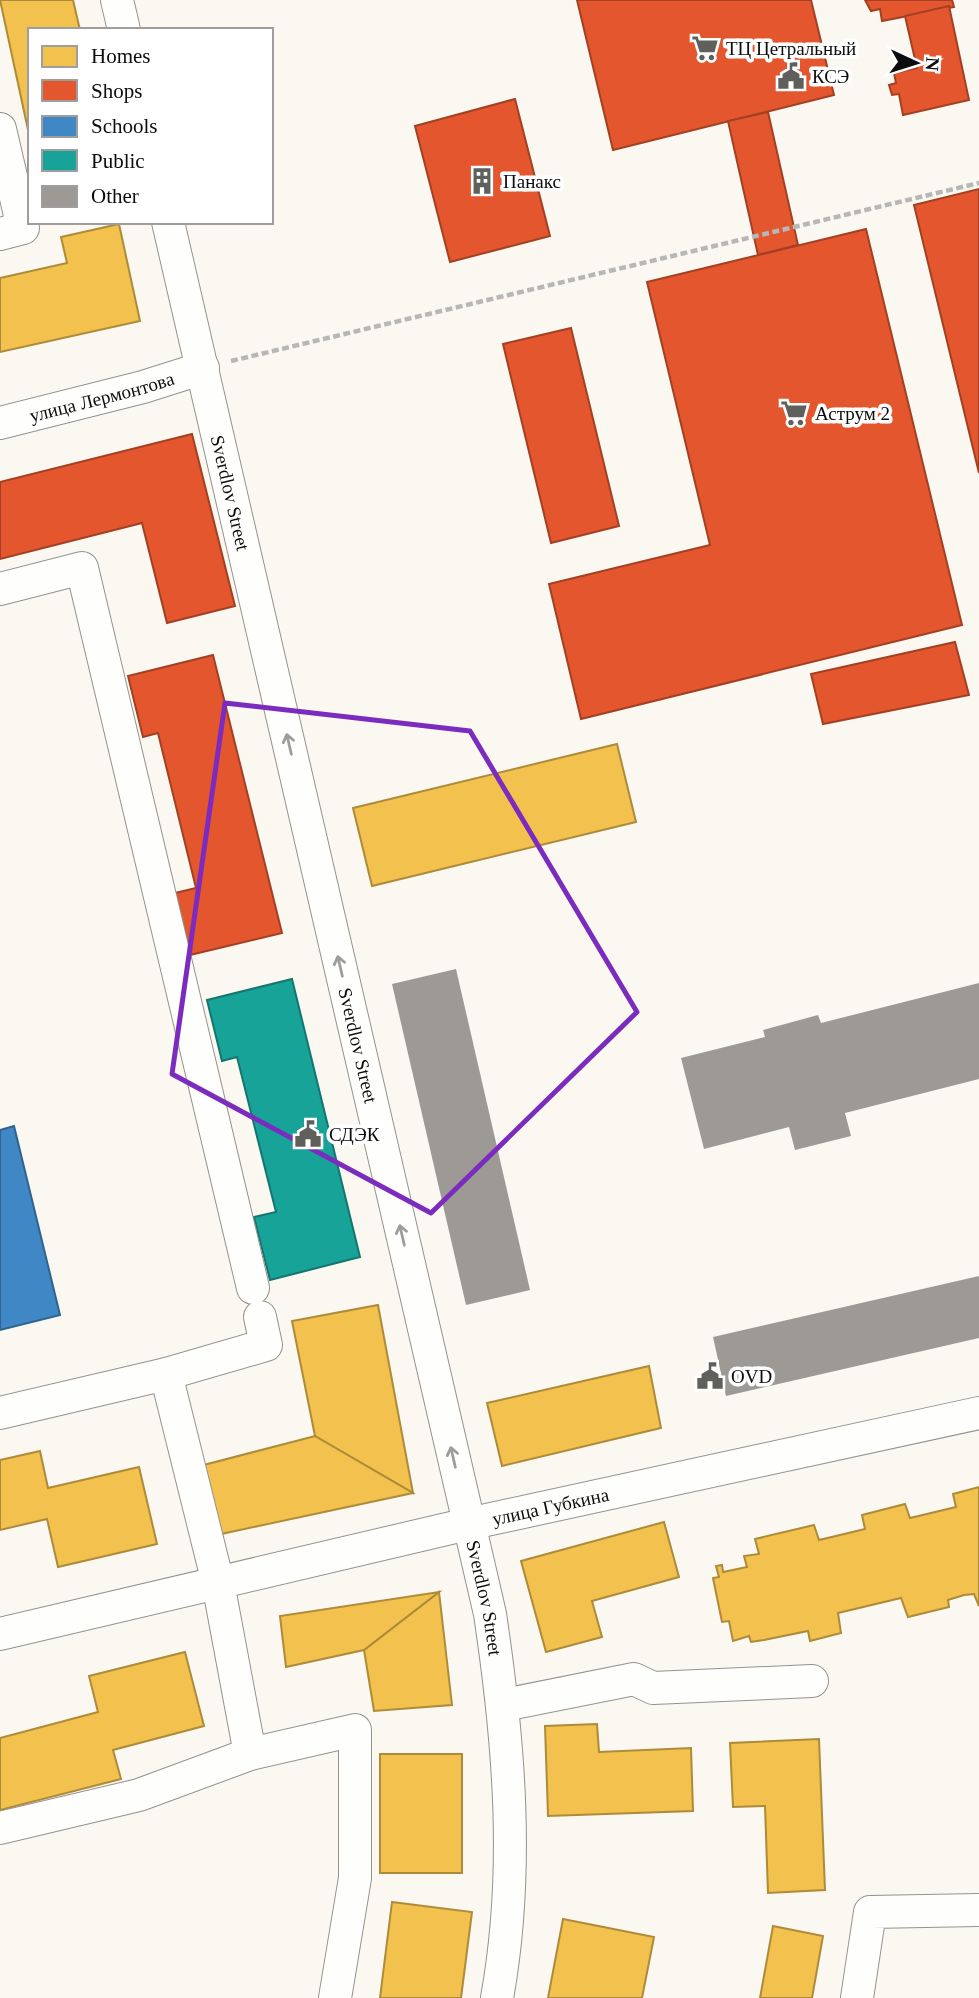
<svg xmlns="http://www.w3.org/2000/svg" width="979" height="1998" font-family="Georgia,serif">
<rect width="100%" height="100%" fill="#faf8f0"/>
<!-- homes -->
<g fill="#f2c14e" stroke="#ad8b3a" stroke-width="2">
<path d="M0 0H73L80 30H30V139Z"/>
<path d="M119 224 140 321 0 352V278L67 263 61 237Z"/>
<path d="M617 744 636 822 372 886 353 808Z"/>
<path d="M378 1305 413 1493 315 1436 292 1321Z"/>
<path d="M649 1366 661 1428 502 1466 487 1403Z"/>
<path d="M315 1436 413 1493 221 1534 196 1467Z"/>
<path d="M40 1451 48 1488 139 1467 157 1544 58 1567 47 1519 0 1530V1460Z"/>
<path d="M979 1487V1606L974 1594 964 1595 948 1600 949 1607 908 1617 901 1598 838 1613 841 1633 810 1641 808 1631 764 1640 751 1642 749 1636 733 1641 729 1621 722 1622 713 1578 719 1577 716 1566 722 1565 723 1572 747 1567 744 1556 759 1554 755 1539 814 1525 819 1540 865 1529 862 1515 905 1504 910 1518 956 1507 953 1494Z"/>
<path d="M664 1522 679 1577 592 1601 602 1637 546 1652 521 1561Z"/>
<path d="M439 1592 452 1705 374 1711 364 1650Z"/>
<path d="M439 1592 364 1650 286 1667 280 1616Z"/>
<path d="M185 1652 204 1726 113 1750 121 1779 0 1810V1738L98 1712 89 1676Z"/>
<path d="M597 1724 599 1752 691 1748 693 1811 548 1816 545 1726Z"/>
<path d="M819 1739 825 1890 768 1893 765 1806 733 1807 730 1743Z"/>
<rect x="380" y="1754" width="82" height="119"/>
<path d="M392 1902 472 1912 461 1998H380Z"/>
<path d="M563 1919 654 1937 642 1998H548Z"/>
<path d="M773 1926 823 1936 812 1998H760Z"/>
</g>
<!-- shops -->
<g fill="#e4572e" stroke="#a34024" stroke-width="2">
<path d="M577 0H811L834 95 613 150Z"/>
<path d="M865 0H952L954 7 882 21 880 9 871 11Z"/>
<path d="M949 6 969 100 903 115 899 94 892 95 889 85 896 83 894 73 917 68 905 16Z"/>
<path d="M515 99 550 236 450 262 415 126Z"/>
<path d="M768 112 798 245 758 255 728 121Z"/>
<path d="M979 189V473L914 205Z"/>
<path d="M866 229 962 625 581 719 549 584 710 545 647 282Z"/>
<path d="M571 328 619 526 551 543 503 344Z"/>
<path d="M192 434 235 606 167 623 142 523 0 559V482Z"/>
<path d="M955 642 969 695 823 724 811 674Z"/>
<path d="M213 655 282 933 190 955 175 893 196 888 158 733 143 737 128 676Z"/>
</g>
<!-- schools -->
<path fill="#3f88c5" stroke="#30638e" stroke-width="2" d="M14 1126 60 1315 0 1330V1130Z"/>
<!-- public -->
<path fill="#17a398" stroke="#14766e" stroke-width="2" d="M292 979 360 1257 270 1280 254 1217 276 1212 237 1057 222 1061 207 1000Z"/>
<!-- building -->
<g fill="#9d9a96">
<path d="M456 969 530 1290 466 1305 392 984Z"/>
<path d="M979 983V1079L845 1113 851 1136 795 1150 789 1127 704 1149 681 1058 765 1037 763 1030 818 1015 821 1023Z"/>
<path d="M979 1276V1338L726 1396 713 1337Z"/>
</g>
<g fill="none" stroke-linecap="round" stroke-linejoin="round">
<defs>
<g id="minor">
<path d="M117 0 124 30"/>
<path d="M0 129 23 228 0 234"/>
<path id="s1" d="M168 222 490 1614C509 1741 520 1871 497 1998"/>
<path id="s2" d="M0 423 143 387 203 368"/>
<path d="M0 589 82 568 253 1288"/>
<path d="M166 1374 266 1345 260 1317"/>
<path d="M0 1413 166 1374 218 1583 250 1754 355 1730V1878L335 1998"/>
<path id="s3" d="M0 1634 468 1524 979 1413"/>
<path d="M504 1705 634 1679 653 1688 812 1681"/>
<path d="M0 1828 139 1795 250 1754"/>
<path d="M857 1998 870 1912 979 1910"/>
</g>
</defs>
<!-- minor casing -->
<use href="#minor" stroke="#93928f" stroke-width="34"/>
<!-- path -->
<path stroke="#b7b7b5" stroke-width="4.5" stroke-dasharray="7 3.5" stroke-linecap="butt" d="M231 361 979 183"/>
<!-- minor -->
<use href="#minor" stroke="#fefefd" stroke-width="32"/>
</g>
<!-- one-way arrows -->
<defs><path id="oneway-shaft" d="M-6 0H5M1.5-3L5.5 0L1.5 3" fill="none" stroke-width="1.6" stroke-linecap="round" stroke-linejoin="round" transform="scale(1.75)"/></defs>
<g stroke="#9d9d9d">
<use href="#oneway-shaft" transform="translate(289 744) rotate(-103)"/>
<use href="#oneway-shaft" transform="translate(340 966) rotate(-103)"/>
<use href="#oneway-shaft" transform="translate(402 1235) rotate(-103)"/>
<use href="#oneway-shaft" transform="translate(453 1457) rotate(-103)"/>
</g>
<!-- marked area -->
<path fill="none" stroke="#7b2cbf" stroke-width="5" stroke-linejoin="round" d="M225 703 470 731 637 1012 431 1213 172 1074Z"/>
<!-- icons -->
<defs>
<symbol id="supermarket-bare" viewBox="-9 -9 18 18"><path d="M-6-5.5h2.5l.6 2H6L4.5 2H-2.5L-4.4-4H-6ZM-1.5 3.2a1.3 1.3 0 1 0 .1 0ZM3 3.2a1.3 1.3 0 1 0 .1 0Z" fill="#5f5f5c" stroke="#fff" stroke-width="2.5" paint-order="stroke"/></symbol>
<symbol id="civic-bare" viewBox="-9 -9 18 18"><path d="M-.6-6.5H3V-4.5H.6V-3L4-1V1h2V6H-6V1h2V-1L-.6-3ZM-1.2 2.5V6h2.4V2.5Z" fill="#5f5f5c" stroke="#fff" stroke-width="2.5" paint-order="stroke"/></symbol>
<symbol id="building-bare" viewBox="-9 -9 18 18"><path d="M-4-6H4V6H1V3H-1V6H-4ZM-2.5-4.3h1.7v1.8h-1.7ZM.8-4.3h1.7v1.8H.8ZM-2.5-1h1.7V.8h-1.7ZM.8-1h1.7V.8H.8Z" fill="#5f5f5c" stroke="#fff" stroke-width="2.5" paint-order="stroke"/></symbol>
</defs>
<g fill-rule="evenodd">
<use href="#supermarket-bare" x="686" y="29" width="38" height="38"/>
<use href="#civic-bare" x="772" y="57" width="38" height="38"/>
<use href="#building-bare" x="463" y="162" width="38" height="38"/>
<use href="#supermarket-bare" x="775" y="394" width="38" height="38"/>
<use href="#civic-bare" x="289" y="1115" width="38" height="38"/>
<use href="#civic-bare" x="691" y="1357" width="38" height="38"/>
</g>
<g text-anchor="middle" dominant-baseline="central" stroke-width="7" stroke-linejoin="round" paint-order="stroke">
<!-- poi labels -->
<g font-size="19" fill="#0c0c0c" stroke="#fff" text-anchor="start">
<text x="726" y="48">ТЦ Цетральный</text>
<text x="812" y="76">КСЭ</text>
<text x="503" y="181">Панакс</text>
<text x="815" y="413">Аструм 2</text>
<text x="329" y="1134">СДЭК</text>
<text x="731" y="1376">OVD</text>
</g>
<!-- street labels -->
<g font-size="19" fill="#0c0c0c" stroke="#fff">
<text stroke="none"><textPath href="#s2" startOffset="105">улица Лермонтова</textPath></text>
<text stroke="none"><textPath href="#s1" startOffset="278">Sverdlov Street</textPath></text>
<text stroke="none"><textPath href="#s1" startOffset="845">Sverdlov Street</textPath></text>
<text stroke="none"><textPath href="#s3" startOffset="565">улица Губкина</textPath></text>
<text stroke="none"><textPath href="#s1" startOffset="1412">Sverdlov Street</textPath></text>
</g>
</g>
<!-- legend -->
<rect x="28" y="28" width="245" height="196" fill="#ffffff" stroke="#9e9e9e" stroke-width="2"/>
<rect x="42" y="46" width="35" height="21" fill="#f2c14e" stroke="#9e9e9e" stroke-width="2"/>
<text x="91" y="63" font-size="21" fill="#0c0c0c">Homes</text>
<rect x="42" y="80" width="35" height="21" fill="#e4572e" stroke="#9e9e9e" stroke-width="2"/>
<text x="91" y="98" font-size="21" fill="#0c0c0c">Shops</text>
<rect x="42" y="116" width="35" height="21" fill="#3f88c5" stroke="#9e9e9e" stroke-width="2"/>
<text x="91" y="133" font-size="21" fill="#0c0c0c">Schools</text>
<rect x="42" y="150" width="35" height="21" fill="#17a398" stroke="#9e9e9e" stroke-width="2"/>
<text x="91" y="168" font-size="21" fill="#0c0c0c">Public</text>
<rect x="42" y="186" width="35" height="21" fill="#9d9a96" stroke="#9e9e9e" stroke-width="2"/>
<text x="91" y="203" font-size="21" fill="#0c0c0c">Other</text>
<!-- north arrow -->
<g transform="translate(916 63) rotate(94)" stroke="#ffffff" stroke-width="5" paint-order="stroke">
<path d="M0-5L12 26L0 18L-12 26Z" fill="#0c0c0c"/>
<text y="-10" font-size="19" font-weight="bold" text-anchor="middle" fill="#0c0c0c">N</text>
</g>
</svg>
